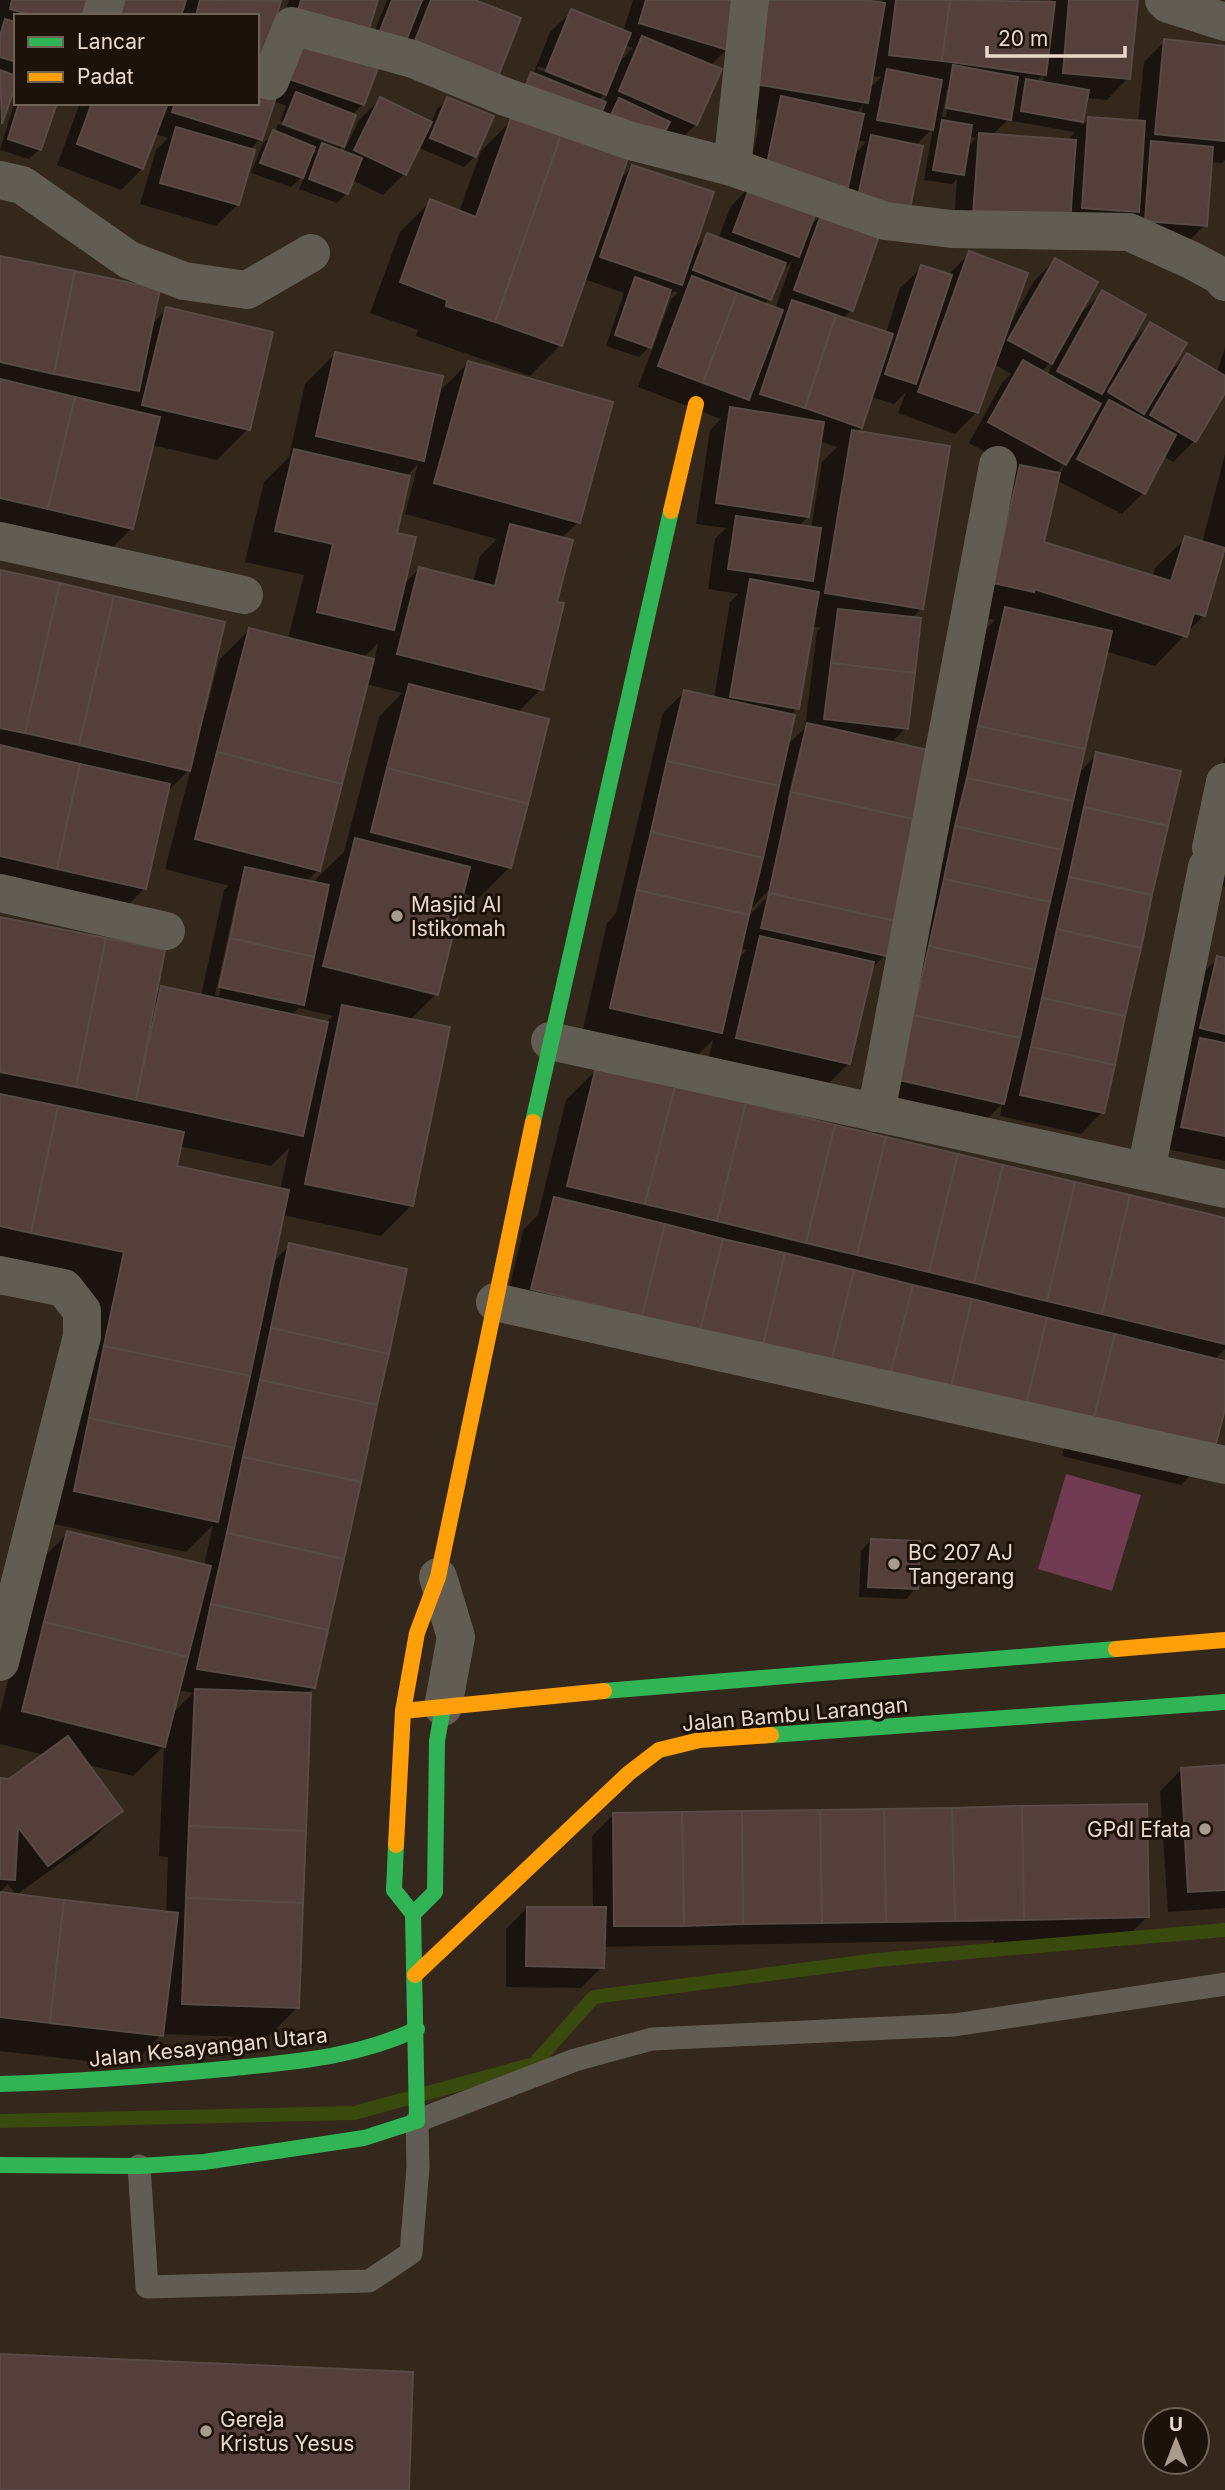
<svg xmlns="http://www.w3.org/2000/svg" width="1225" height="2490" font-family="Inter,sans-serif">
<rect width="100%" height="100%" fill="#34271c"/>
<!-- green -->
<path fill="#713b52" d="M1066 1474 1141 1495 1112 1591 1038 1569Z"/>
<!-- shadow -->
<g fill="#0007" fill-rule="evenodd">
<path d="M0 0H96L91 16H16V89L13 88 0 123Z"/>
<path d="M184 0 183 5 188 0H277L257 72V16H97Z"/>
<path d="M289 0H374L364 39 363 104 352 115 342 146 338 151 342 155 359 120 380 99 431 124 437 109 448 99 475 156 464 167 417 147 404 174 383 195 352 180 347 193 337 203 299 189 306 173 291 187 251 173 263 143 275 133 278 124 339 147V144L280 121 286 106 273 101 260 139 250 150 237 205 216 226 140 204 156 150 168 138 155 134 142 169 121 190 57 165 80 103H257ZM312 149 317 151 308 159Z"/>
<path d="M387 0H420L418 7 425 0H470L519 19 402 45 369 46Z"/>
<path d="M633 0H742L727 49 710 66 696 124 675 145 521 85 533 75 550 32 572 11 623 32ZM624 45 633 48 617 64ZM538 66 597 89V93L537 69ZM608 90 603 103 598 101Z"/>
<path d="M852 0 878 4 883 0H1026L1050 3 1051 0H1136L1128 78 1107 100 1086 98 1081 126 1089 119 1138 122 1144 62 1165 41 1225 47V160L1222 163 1210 162 1205 225 1184 246 953 235 957 179 952 184 924 180 933 128 842 219 851 310 843 319 886 333 900 288 922 267 948 275 970 253 1010 324 1034 281 1055 260 1077 317 1102 292 1128 346 1150 324 1167 375 1187 355 1217 373 1225 347V390L1194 441 1173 462 1163 456 1143 493 1122 514 1056 480 1042 543 1152 577 1155 568 1186 538 1202 543 1225 454V554L1222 553 1204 615 1155 666 1105 651 1078 774 1097 754 1102 1112 1081 1134 1000 1116 1002 1104 982 1124 879 1101 975 640 995 620 963 613 990 497 1017 470 969 443 1002 383 1011 374 994 364 976 413 955 434 898 413 906 392 894 404 871 397 861 427 856 432 922 608 911 619 906 728 891 743 885 955 870 970 848 1064 818 1094 706 1069 713 1040 690 1063 581 1038 607 923 616 913 663 713 684 692 714 698 730 602 738 594 708 589 715 539 726 528 696 524 710 430 721 419 638 387 671 299 678 293 674 291 666 299 649 347 639 357 606 346 624 293 584 279 560 345 530 376 416 336 418 330 370 313 400 232 431 201 459 212 481 151 512 120 618 181 632 167 692 251 708 235 718 239 731 206 745 192 760 120 724 114ZM1044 74 1043 84 1035 83ZM871 76 881 77 869 89ZM947 89H951L946 117H942ZM863 105 861 115 855 114ZM1012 116 1011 121 1075 132 1068 140 992 135ZM969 137 976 138 967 148ZM856 140 866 142 853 156ZM816 205 822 214 807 229ZM792 261 775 309 763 305 769 299 780 273ZM1055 358 1047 375 1041 372ZM819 441 837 447 822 462 811 529 798 527 808 517ZM1065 464 1060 475 1055 474ZM811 626 821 628 817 631 805 728 786 746 790 715 797 708ZM800 747H803L791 801 787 800ZM770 889V894L748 917V912ZM739 949 747 950 736 961Z"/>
<path d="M16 97V103H55L40 149 29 159 0 150Z"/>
<path d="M0 257 151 325 167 309 248 429 217 460 152 445 132 528 101 559 0 535Z"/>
<path d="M336 353 437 394 468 363 578 522 561 539 541 689 517 713 510 867 479 898 462 893 436 994 410 1020 412 1205 381 1236 282 1215 272 1263 290 1245 314 1687 306 1695 298 2007 267 2038 162 2034 131 2066 0 2051V1894L166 1913 168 1857 159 1856 164 1746 133 1776 88 1765 121 1811 91 1841 16 1895 8 1884 0 1892V1780L10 1781 45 1755 0 1744V1713L37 1564 68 1533 204 1566 213 1525 186 1552 44 1522 87 1290 0 1272V919L155 994 161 988 201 996 224 890 229 886 165 869 191 768 166 793 145 888 114 919 0 893V571L206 711 219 660 249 630 288 639 304 575 245 562 264 482 289 457 305 384ZM418 464 405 514 497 539 480 556 473 583 419 569 402 586 395 534 406 477ZM378 643 374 661 363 658ZM366 684 402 693 379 717 344 852 317 878 316 884 306 882 318 870ZM238 891H242L219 996 215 995ZM299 1008 333 1016 325 1023 291 1016ZM179 1146 271 1166 289 1148 280 1190 175 1167ZM178 1690 193 1693 172 1714Z"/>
<path d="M1225 756V887L1196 880Z"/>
<path d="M1218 958 1225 959V1161L1161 1148 1197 979Z"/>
<path d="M597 1069 1225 1220V1349L1214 1360 1225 1362V1402L1212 1454 1181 1485 1062 1456 1065 1445 502 1320 523 1230 538 1215 566 1100Z"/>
<path d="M871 1540 916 1588 906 1599 859 1597 861 1551Z"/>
<path d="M1225 1767V1908L1168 1912 1160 1791 1181 1770Z"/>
<path d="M613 1815 1147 1917 1117 1947 994 1949V1940L603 1947 602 1967 581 1988 506 1987V1929L527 1908 593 1909 592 1836Z"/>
</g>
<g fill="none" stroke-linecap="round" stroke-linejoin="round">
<!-- stream -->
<path stroke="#3a490d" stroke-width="14" d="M0 2121 354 2113 534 2064 594 1997 877 1960 1225 1930"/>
</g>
<!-- building -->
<g fill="#543f3a" stroke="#584b46" stroke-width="2">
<path d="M12 0H97L93 16H35L10 9Z"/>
<path d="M115 0H186L181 16H110Z"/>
<path d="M200 0 281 1 259 73 257 16H196Z"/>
<path d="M301 0H378L366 39 296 18Z"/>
<path d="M392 0H422L404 46 378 36Z"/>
<path d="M431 0H475L521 18 497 79 413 46Z"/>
<path d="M646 0H744L728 50 639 23Z"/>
<path d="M768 0H863L885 3 868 103 754 84Z"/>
<path d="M896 0H950L942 61 889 55Z"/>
<path d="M950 0 1055 2 1046 75 942 61Z"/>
<path d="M1069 0H1138L1130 79 1063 73Z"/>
<path d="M571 9 631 33 606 95 546 71Z"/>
<path d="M5 19 16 22V62L0 57V36Z"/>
<path d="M642 36 722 69 697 125 619 91Z"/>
<path d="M297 39 378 68 364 105 283 77Z"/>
<path d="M1164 39 1225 46V141L1155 134Z"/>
<path d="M953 65 1018 77 1011 120 946 108Z"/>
<path d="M887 69 942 80 933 130 877 120Z"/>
<path d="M0 70 16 76V84L2 124Z"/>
<path d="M531 72 606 102 596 126 521 97Z"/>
<path d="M1026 79 1089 90 1083 122 1021 111Z"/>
<path d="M257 85 278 91 262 140 172 112 175 103H257Z"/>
<path d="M296 92 356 115 344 147 283 124Z"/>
<path d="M781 96 864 114 848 187 766 169Z"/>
<path d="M380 97 432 122 406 175 354 150Z"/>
<path d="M447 97 494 116 476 157 430 138Z"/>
<path d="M619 98 670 122 658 147 607 123Z"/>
<path d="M19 103H57L41 150 8 139Z"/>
<path d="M92 103H168L143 169 77 144Z"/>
<path d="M1088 117 1145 121 1139 212 1082 208Z"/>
<path d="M511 118 561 135 495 322 446 306 447 300 400 282 430 199 476 217Z"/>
<path d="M942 120 972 125 964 175 933 170Z"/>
<path d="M176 127 255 150 239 205 160 183Z"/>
<path d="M273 130 315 147 303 178 260 163Z"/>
<path d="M979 133 1076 140 1070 222 973 215Z"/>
<path d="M561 135 628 158 562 346 495 322Z"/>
<path d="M871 135 923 146 910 208 858 197Z"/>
<path d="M1151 141 1213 147 1207 226 1145 221Z"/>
<path d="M322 143 362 158 348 194 309 179Z"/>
<path d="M632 165 714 192 682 285 600 257Z"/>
<path d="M752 182 818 207 799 257 733 232Z"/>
<path d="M822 212 880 233 853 311 794 290Z"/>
<path d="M707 233 786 263 771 300 693 270Z"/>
<path d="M969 251 1028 273 978 413 918 392Z"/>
<path d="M0 256 75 271 54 374 0 362Z"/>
<path d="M1055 258 1098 282 1052 364 1008 340Z"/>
<path d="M921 265 952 275 916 384 885 374Z"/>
<path d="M75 271 160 289 139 391 54 374Z"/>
<path d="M692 276 737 293 703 383 658 366Z"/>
<path d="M635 277 671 290 651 348 615 335Z"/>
<path d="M1102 290 1146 315 1102 394 1057 371Z"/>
<path d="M737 293 783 310 749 400 703 383Z"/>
<path d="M792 300 836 315 805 408 760 394Z"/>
<path d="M166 307 273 332 250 430 142 405Z"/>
<path d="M836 315 893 334 862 428 805 408Z"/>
<path d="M1150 322 1187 343 1144 414 1108 392Z"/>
<path d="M335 352 443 376 424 461 316 436Z"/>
<path d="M1187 353 1225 376V393L1196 442 1150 415Z"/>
<path d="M1023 360 1101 404 1066 465 988 422Z"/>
<path d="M468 361 613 402 580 523 434 483Z"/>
<path d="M0 379 75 397 48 509 0 498Z"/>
<path d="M75 397 160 417 133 529 48 509Z"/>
<path d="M1109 400 1176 435 1145 494 1077 459Z"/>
<path d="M730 407 824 422 809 517 716 503Z"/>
<path d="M852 430 950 446 923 609 825 593Z"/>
<path d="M294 449 410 476 397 533 416 537 394 630 317 612 333 544 275 531Z"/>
<path d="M1020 465 1060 473 1044 542 1171 581 1185 536 1225 548 1205 616 1194 613 1187 637 1034 589V592L993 583Z"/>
<path d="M736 516 821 528 813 581 728 569Z"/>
<path d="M510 524 573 540 557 602 564 603 543 690 397 654 419 567 495 586Z"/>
<path d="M0 570 60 583 25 733 0 728Z"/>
<path d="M750 579 819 592 799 709 730 697Z"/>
<path d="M60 583 114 596 79 745 25 733Z"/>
<path d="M114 596 225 622 190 771 79 745Z"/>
<path d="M1005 607 1112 631 1085 749 978 726Z"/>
<path d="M838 609 921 618 915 673 831 663Z"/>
<path d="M249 628 374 659 342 784 217 752Z"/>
<path d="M831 663 915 673 908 729 824 719Z"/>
<path d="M409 684 549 719 528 804 387 768Z"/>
<path d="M684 690 795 715 779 786 667 761Z"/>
<path d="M807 723 933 751 917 820 791 792Z"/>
<path d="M978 726 1085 749 1073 801 967 778Z"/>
<path d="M0 745 80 764 57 869 0 856Z"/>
<path d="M217 752 342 784 320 871 195 839Z"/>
<path d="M1096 752 1181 771 1168 826 1084 807Z"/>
<path d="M667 761 779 786 763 858 651 832Z"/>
<path d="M80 764 170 784 146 889 57 869Z"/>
<path d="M387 768 528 804 511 868 371 832Z"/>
<path d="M967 778 1073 801 1062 850 955 826Z"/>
<path d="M791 792 917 820 895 921 769 893Z"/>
<path d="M1084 807 1168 826 1152 895 1069 877Z"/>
<path d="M955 826 1062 850 1050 902 944 879Z"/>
<path d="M651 832 763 858 749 915 637 890Z"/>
<path d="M355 838 470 867 438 995 323 966Z"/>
<path d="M245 867 329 885 314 957 230 938Z"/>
<path d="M1069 877 1152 895 1141 948 1057 929Z"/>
<path d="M944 879 1050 902 1035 970 929 946Z"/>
<path d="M637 890 749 915 722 1033 610 1008Z"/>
<path d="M769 893 895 921 887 956 761 928Z"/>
<path d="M0 917 106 938 76 1087 0 1072Z"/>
<path d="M1057 929 1141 948 1125 1016 1042 998Z"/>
<path d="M760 936 874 962 850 1064 736 1038Z"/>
<path d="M106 938 165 950 136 1100 76 1087Z"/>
<path d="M230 938 314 957 304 1005 219 987Z"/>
<path d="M929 946 1035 970 1020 1038 913 1015Z"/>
<path d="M1217 956 1225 958V1034L1200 1028Z"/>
<path d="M161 986 328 1022 303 1136 136 1100Z"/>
<path d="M1042 998 1125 1016 1115 1065 1031 1047Z"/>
<path d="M342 1005 450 1027 413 1206 305 1184Z"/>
<path d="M913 1015 1020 1038 1004 1104 899 1080Z"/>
<path d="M1200 1038 1225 1043V1136L1181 1127Z"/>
<path d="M1031 1047 1115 1065 1104 1113 1020 1095Z"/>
<path d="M596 1067 675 1086 645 1204 567 1186Z"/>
<path d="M675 1086 746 1103 717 1221 645 1204Z"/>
<path d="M0 1094 58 1106 31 1233 0 1226Z"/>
<path d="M746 1103 835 1125 806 1243 717 1221Z"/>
<path d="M58 1106 184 1132 177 1166 289 1190 250 1376 104 1346 124 1252 31 1233Z"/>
<path d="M835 1125 886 1137 857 1255 806 1243Z"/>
<path d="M886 1137 958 1154 929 1272 857 1255Z"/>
<path d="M958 1154 1003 1165 974 1283 929 1272Z"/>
<path d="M1003 1165 1075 1182 1047 1301 974 1283Z"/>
<path d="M1075 1182 1130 1195 1102 1314 1047 1301Z"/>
<path d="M1130 1195 1225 1218V1344L1102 1314Z"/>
<path d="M554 1197 665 1224 642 1316 531 1289Z"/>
<path d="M665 1224 723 1239 700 1331 642 1316Z"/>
<path d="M723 1239 785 1253 763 1345 700 1331Z"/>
<path d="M289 1243 407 1269 389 1354 271 1328Z"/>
<path d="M785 1253 854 1270 831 1362 763 1345Z"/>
<path d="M854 1270 913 1285 890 1376 831 1362Z"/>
<path d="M913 1285 972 1299 950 1391 890 1376Z"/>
<path d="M972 1299 1047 1318 1025 1409 950 1391Z"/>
<path d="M1047 1318 1115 1334 1092 1425 1025 1409Z"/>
<path d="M271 1328 389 1354 377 1405 260 1380Z"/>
<path d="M1115 1334 1225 1361V1409L1213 1455 1092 1425Z"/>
<path d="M104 1346 250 1376 234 1448 89 1418Z"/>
<path d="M260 1380 377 1405 361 1482 243 1457Z"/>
<path d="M89 1418 234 1448 218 1522 74 1491Z"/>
<path d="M243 1457 361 1482 344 1559 227 1533Z"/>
<path d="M67 1531 211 1566 188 1657 44 1622Z"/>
<path d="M227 1533 344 1559 328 1630 211 1604Z"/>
<path d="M871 1539 920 1541 918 1589 868 1587Z"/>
<path d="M211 1604 328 1630 315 1688 197 1669Z"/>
<path d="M44 1622 188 1657 165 1747 22 1711Z"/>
<path d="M195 1689 311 1693 306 1831 189 1826Z"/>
<path d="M68 1736 123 1811 48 1866 18 1827 15 1880 0 1879V1778L9 1779Z"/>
<path d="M1225 1765V1890L1188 1892 1181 1768Z"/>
<path d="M1147 1804 1149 1917 1024 1920 1022 1806Z"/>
<path d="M1022 1806 1024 1920 955 1921 952 1808Z"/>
<path d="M952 1808 955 1921 886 1922 884 1809Z"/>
<path d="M884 1809 886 1922 822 1923 820 1810Z"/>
<path d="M820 1810 822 1923 743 1924 742 1811Z"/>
<path d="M742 1811 743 1924 684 1926 682 1812Z"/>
<path d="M682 1812 684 1926H614L613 1813Z"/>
<path d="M189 1826 306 1831 303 1903 186 1898Z"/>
<path d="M0 1892 64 1900 50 2023 0 2017Z"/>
<path d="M186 1898 303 1903 299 2008 182 2004Z"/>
<path d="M64 1900 178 1913 163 2036 50 2023Z"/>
<path d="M527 1907H606L604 1968 526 1966Z"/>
<path d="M0 2354 413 2372 409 2490H0Z"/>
</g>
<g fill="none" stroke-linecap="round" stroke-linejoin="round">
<!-- lane -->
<path stroke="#625d52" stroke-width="23" d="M139 2166 147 2287 369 2281 411 2253 418 2167 417 2121 575 2060 652 2039 954 2025 1225 1984"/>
<!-- street -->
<g stroke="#625d52" stroke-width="38">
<path d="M750 0 732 167 885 221 952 229 1129 232 1193 261 1219 275 1225 282"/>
<path d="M1164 0 1168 4 1225 22"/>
<path d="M101 16 106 0"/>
<path d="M257 77 270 81 292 26 413 59 503 96 631 141 732 167"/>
<path d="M0 180 22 185 129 260 184 281 247 290 311 253"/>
<path d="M0 541 244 595"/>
<path d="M1211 848 1225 782"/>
<path d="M0 893 166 931"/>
<path d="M550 1041 1225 1189"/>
<path d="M876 1113 998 465"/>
<path d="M1146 1171 1207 867"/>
<path d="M0 1275 64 1288 82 1311V1336L0 1662"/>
<path d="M495 1302 1225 1465"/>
<path d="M438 1577 456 1637 443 1707"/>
</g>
<!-- fast -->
<g stroke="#30b455" stroke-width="16">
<path d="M533 1122 671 511"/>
<path d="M604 1691 1116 1649"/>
<path d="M771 1735 1225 1702"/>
<path d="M413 1914 435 1892 437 1741 443 1707"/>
<path d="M0 2084C75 2082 150 2076 224 2069 291 2062 356 2058 417 2029"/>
<path d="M0 2165 139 2166 204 2162 364 2138 417 2121 413 1914 394 1890 396 1845"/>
</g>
<!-- slow -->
<g stroke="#ff9f0a" stroke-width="16">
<path d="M671 511 696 404"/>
<path d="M1116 1649 1225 1640"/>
<path d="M403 1711 417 1633 438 1577 533 1122"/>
<path d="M396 1845 403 1711 604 1691"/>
<path d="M415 1975 629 1773 659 1750 700 1740 771 1735"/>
</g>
</g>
<!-- markers -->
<g fill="#aa9b8f" stroke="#1d1209" stroke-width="2.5">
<circle cx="397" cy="916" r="7"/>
<circle cx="894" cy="1564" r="7"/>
<circle cx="1205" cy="1829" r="7"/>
<circle cx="206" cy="2431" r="7"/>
</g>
<g text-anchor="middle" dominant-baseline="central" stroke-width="6" stroke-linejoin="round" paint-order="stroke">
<!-- poi labels -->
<g font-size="21" fill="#e9d9cd" stroke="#1d1209" text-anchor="start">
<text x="411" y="904">Masjid Al<tspan x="411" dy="24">Istikomah</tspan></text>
<text x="908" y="1552">BC 207 AJ<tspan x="908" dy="24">Tangerang</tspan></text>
<text x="1191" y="1829" text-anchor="end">GPdI Efata</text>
<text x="220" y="2419">Gereja<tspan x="220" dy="24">Kristus Yesus</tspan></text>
</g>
<!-- street labels -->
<g font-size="21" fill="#e9d9cd" stroke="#1d1209">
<text transform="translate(795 1714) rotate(-5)">Jalan Bambu Larangan</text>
<text transform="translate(208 2047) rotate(-6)">Jalan Kesayangan Utara</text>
</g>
</g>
<!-- legend -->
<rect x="14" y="14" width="245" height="91" fill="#1d1209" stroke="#6f6257" stroke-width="2"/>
<rect x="28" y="37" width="35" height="10" fill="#30b455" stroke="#6f6257" stroke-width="2"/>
<text x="77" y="49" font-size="21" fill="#e9d9cd">Lancar</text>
<rect x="28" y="72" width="35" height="10" fill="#ff9f0a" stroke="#6f6257" stroke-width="2"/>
<text x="77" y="84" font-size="21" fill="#e9d9cd">Padat</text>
<!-- north arrow -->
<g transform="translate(1176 2441)"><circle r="33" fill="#1d1209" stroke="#6f6257" stroke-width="2"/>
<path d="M0-5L12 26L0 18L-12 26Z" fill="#aa9b8f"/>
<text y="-10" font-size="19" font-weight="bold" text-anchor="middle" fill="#e9d9cd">U</text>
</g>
<!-- scale -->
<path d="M987 46v10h138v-10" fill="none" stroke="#e9d9cd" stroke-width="3.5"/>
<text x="998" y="46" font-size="21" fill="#e9d9cd" stroke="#1d1209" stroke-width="5" paint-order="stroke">20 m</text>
</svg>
